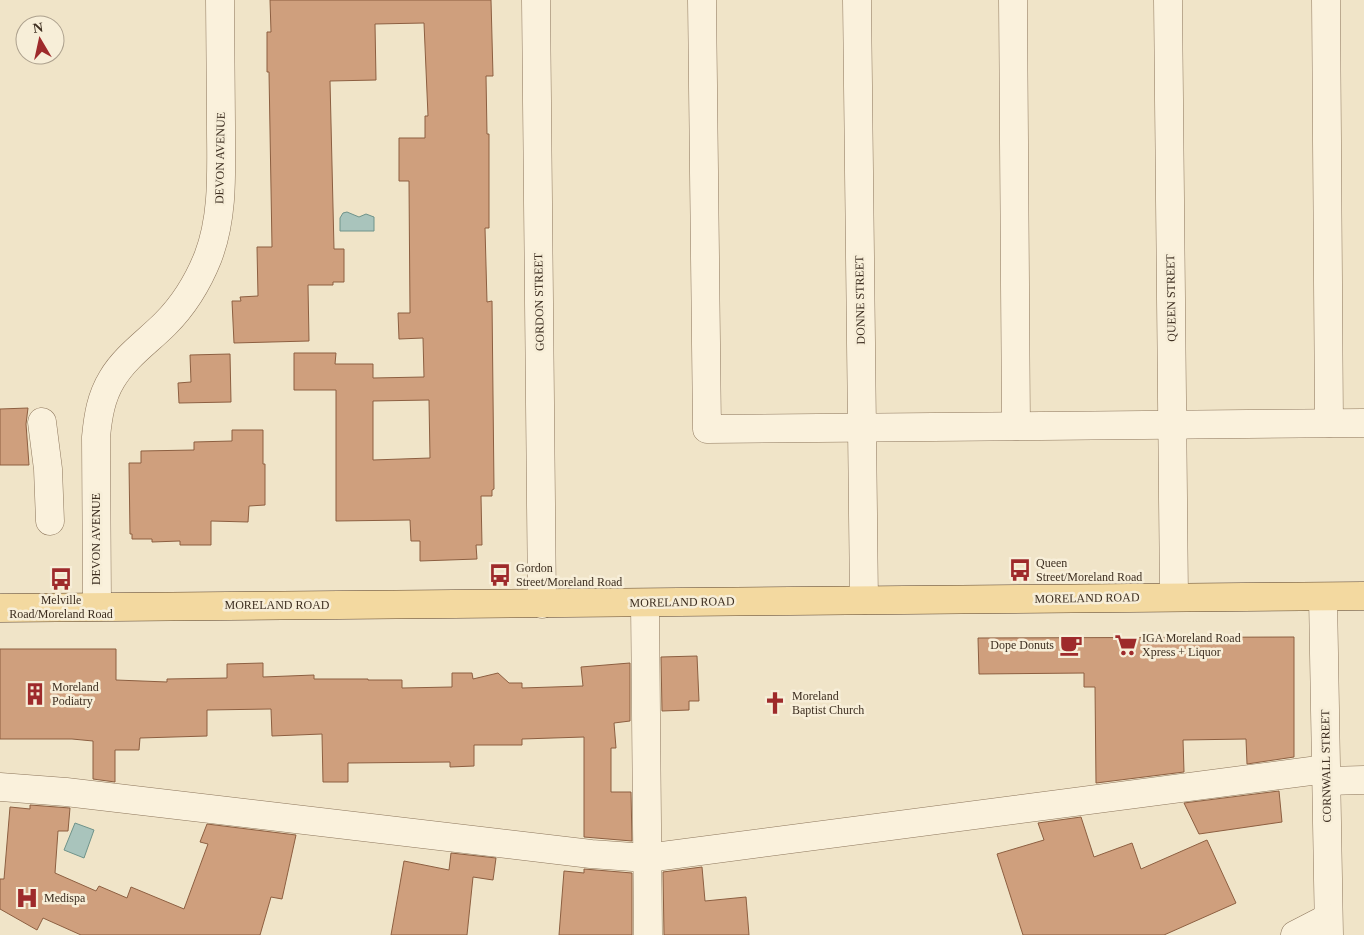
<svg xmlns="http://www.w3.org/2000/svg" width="1364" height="935" font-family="Georgia,serif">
<rect width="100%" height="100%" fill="#f0e4c8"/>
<!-- water -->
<g fill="#a9c4bc" stroke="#6f938a">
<path d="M347 212 359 217 366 214 374 217V231H340V218L343 213Z"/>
<path d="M75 823 94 830 84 858 64 850Z"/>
</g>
<!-- building -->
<g fill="#cf9f7d" stroke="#8d5f41" fill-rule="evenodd">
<path d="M270 0H491L493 76H486L487 134H489V228H485L487 302 492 301 494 489 492 490V496H481L482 545H476L477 559 420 561V541H411L410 520 336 521V390H294V353H336L335 364H373V378L424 377 423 338 399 339 398 313H410L409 181H399V138H425V116H428L424 23 375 24 376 80 330 81 334 249H344V282H333V285H308L309 341 234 343 232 301H241L240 297 258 296 257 247H272L269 72H267V32H271ZM429 400 430 458 373 460V401Z"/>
<path d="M230 354 231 402 179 403 178 383 191 382 190 355Z"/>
<path d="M28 408 26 424 29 465H0V409Z"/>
<path d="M232 430H263V464H265V505L249 506 248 522 211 521V545H180V541L152 542V539H132V534H130L129 463H141V451L194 450V442L232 441Z"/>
<path d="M1294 637V757L1247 764 1246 739 1183 740 1184 772 1096 783 1095 687H1084V673L979 674 978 638Z"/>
<path d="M0 649H116V680L167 682V679L227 678V664L263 663V677L314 675V679H368V680H402V688L452 687V673H472L473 679 498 673 509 683H522V688L583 686 581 667 630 663V721L614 723 616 748H611V792H631L632 841 584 837V737L522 739V745H474V766L450 767V762L348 763V782H323L322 734 272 736 271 709 207 710V736L140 738 139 750H115V782L93 779V741L72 739H0Z"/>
<path d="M697 656 699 701H689V710L662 711 661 657Z"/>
<path d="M1279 791 1282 822 1199 834 1184 803Z"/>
<path d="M30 805 70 808 68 831H58L55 873 96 891 99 886 127 898 131 887 184 909 208 844 200 842 207 824 296 835 282 899 271 897 260 935H81L43 918 37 930 0 909V879H4L10 807 30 809Z"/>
<path d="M1081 817 1094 857 1132 843 1141 869 1207 840 1236 903 1164 935H1023L997 854 1044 840 1038 823Z"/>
<path d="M451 853 496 858 493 880 473 877 467 935H391L404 861 449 870Z"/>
<path d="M702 867 705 901 746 897 749 935H664L663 872Z"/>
<path d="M584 869 632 873V935H559L564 871 584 873Z"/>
</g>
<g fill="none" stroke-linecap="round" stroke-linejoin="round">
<defs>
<g id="minor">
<path d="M536 0 542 604"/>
<path d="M702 0 707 429 1364 423"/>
<path d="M857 0 864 600"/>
<path d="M1013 0 1016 426"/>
<path d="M1168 0 1174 597"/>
<path d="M1326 0 1329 423"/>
<path d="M42 422 48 469 50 521"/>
<path d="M1323 597 1329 935"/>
<path d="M645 603 648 935"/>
<path d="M97 606 96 437C98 416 101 397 112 379 125 357 147 342 165 324 183 306 198 282 208 257 224 215 221 170 221 126 221 84 220 42 220 0"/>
<path d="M1327 781 1364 780"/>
<path d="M0 787 66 792 591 854 647 858 1326 769"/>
<path d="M1295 935 1328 918"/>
</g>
<path id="major" d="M0 608 1364 596"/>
</defs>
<!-- minor casing -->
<use href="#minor" stroke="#8d765c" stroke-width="29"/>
<!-- major casing -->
<use href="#major" stroke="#5b4430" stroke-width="29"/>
<!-- minor -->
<use href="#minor" stroke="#faf1dc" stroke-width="28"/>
<!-- major -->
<use href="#major" stroke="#f3d9a0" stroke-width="28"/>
</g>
<!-- icons -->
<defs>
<symbol id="bus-bare" viewBox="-9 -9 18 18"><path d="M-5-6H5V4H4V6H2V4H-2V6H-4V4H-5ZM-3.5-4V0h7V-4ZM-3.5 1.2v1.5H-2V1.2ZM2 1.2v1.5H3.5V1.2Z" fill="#9e2a2b" stroke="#f7eed8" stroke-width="2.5" paint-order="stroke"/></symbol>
<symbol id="cafe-bare" viewBox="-9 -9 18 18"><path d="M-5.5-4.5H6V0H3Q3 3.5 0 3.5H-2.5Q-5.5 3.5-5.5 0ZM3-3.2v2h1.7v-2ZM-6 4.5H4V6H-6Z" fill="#9e2a2b" stroke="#f7eed8" stroke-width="2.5" paint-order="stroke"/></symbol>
<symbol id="supermarket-bare" viewBox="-9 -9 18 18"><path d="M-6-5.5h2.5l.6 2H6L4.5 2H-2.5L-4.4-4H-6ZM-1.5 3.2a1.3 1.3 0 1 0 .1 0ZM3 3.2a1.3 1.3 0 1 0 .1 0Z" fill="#9e2a2b" stroke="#f7eed8" stroke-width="2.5" paint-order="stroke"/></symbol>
<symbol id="building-bare" viewBox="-9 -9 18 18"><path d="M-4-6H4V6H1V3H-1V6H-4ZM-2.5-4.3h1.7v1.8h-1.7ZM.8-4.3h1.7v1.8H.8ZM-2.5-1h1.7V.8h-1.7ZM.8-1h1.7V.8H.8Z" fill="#9e2a2b" stroke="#f7eed8" stroke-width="2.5" paint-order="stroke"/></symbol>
<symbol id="church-bare" viewBox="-9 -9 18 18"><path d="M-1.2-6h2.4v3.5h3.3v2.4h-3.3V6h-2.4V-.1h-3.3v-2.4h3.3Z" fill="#9e2a2b" stroke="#f7eed8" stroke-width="2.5" paint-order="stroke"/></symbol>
<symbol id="hospital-bare" viewBox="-9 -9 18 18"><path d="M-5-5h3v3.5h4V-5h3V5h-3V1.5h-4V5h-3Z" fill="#9e2a2b" stroke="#f7eed8" stroke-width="2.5" paint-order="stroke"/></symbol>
</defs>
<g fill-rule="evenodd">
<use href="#bus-bare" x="1004" y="554" width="32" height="32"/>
<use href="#bus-bare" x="484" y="559" width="32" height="32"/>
<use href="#bus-bare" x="45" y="563" width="32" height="32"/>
<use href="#cafe-bare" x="1055" y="629" width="32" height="32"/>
<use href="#supermarket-bare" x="1110" y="629" width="32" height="32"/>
<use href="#building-bare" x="19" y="678" width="32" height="32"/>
<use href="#church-bare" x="759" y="687" width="32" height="32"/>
<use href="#hospital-bare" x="11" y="882" width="32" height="32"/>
</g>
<g text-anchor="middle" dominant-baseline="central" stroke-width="5" stroke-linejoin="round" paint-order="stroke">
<!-- street labels -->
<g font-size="12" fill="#3d2e20" stroke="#f7eed8">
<text transform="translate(220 158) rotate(-89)">DEVON AVENUE</text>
<text transform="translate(1171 298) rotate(-91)">QUEEN STREET</text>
<text transform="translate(860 300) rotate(-91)">DONNE STREET</text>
<text transform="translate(539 302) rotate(-91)">GORDON STREET</text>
<text transform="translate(96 539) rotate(-90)">DEVON AVENUE</text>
<text transform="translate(1087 598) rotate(-1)">MORELAND ROAD</text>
<text transform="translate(682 602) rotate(-1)">MORELAND ROAD</text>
<text x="277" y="605">MORELAND ROAD</text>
<text transform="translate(1326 766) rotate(-91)">CORNWALL STREET</text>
</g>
<!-- poi labels -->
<g font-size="12" fill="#3d2e20" stroke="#f7eed8" text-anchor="start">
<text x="1036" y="563">Queen<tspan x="1036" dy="14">Street/Moreland Road</tspan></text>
<text x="516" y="568">Gordon<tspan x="516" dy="14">Street/Moreland Road</tspan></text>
<text x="61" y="600" text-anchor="middle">Melville<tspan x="61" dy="14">Road/Moreland Road</tspan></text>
<text x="1142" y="638">IGA Moreland Road<tspan x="1142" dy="14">Xpress + Liquor</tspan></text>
<text x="1054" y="645" text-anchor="end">Dope Donuts</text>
<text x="52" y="687">Moreland<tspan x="52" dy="14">Podiatry</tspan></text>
<text x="792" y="696">Moreland<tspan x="792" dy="14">Baptist Church</tspan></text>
<text x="44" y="898">Medispa</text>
</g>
</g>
<!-- north arrow -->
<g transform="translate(40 40) rotate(351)"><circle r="24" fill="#f7eed8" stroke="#ada18e"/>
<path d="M0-4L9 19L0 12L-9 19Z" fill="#9e2a2b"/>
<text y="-8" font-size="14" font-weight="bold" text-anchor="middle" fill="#3d2e20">N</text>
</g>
</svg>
